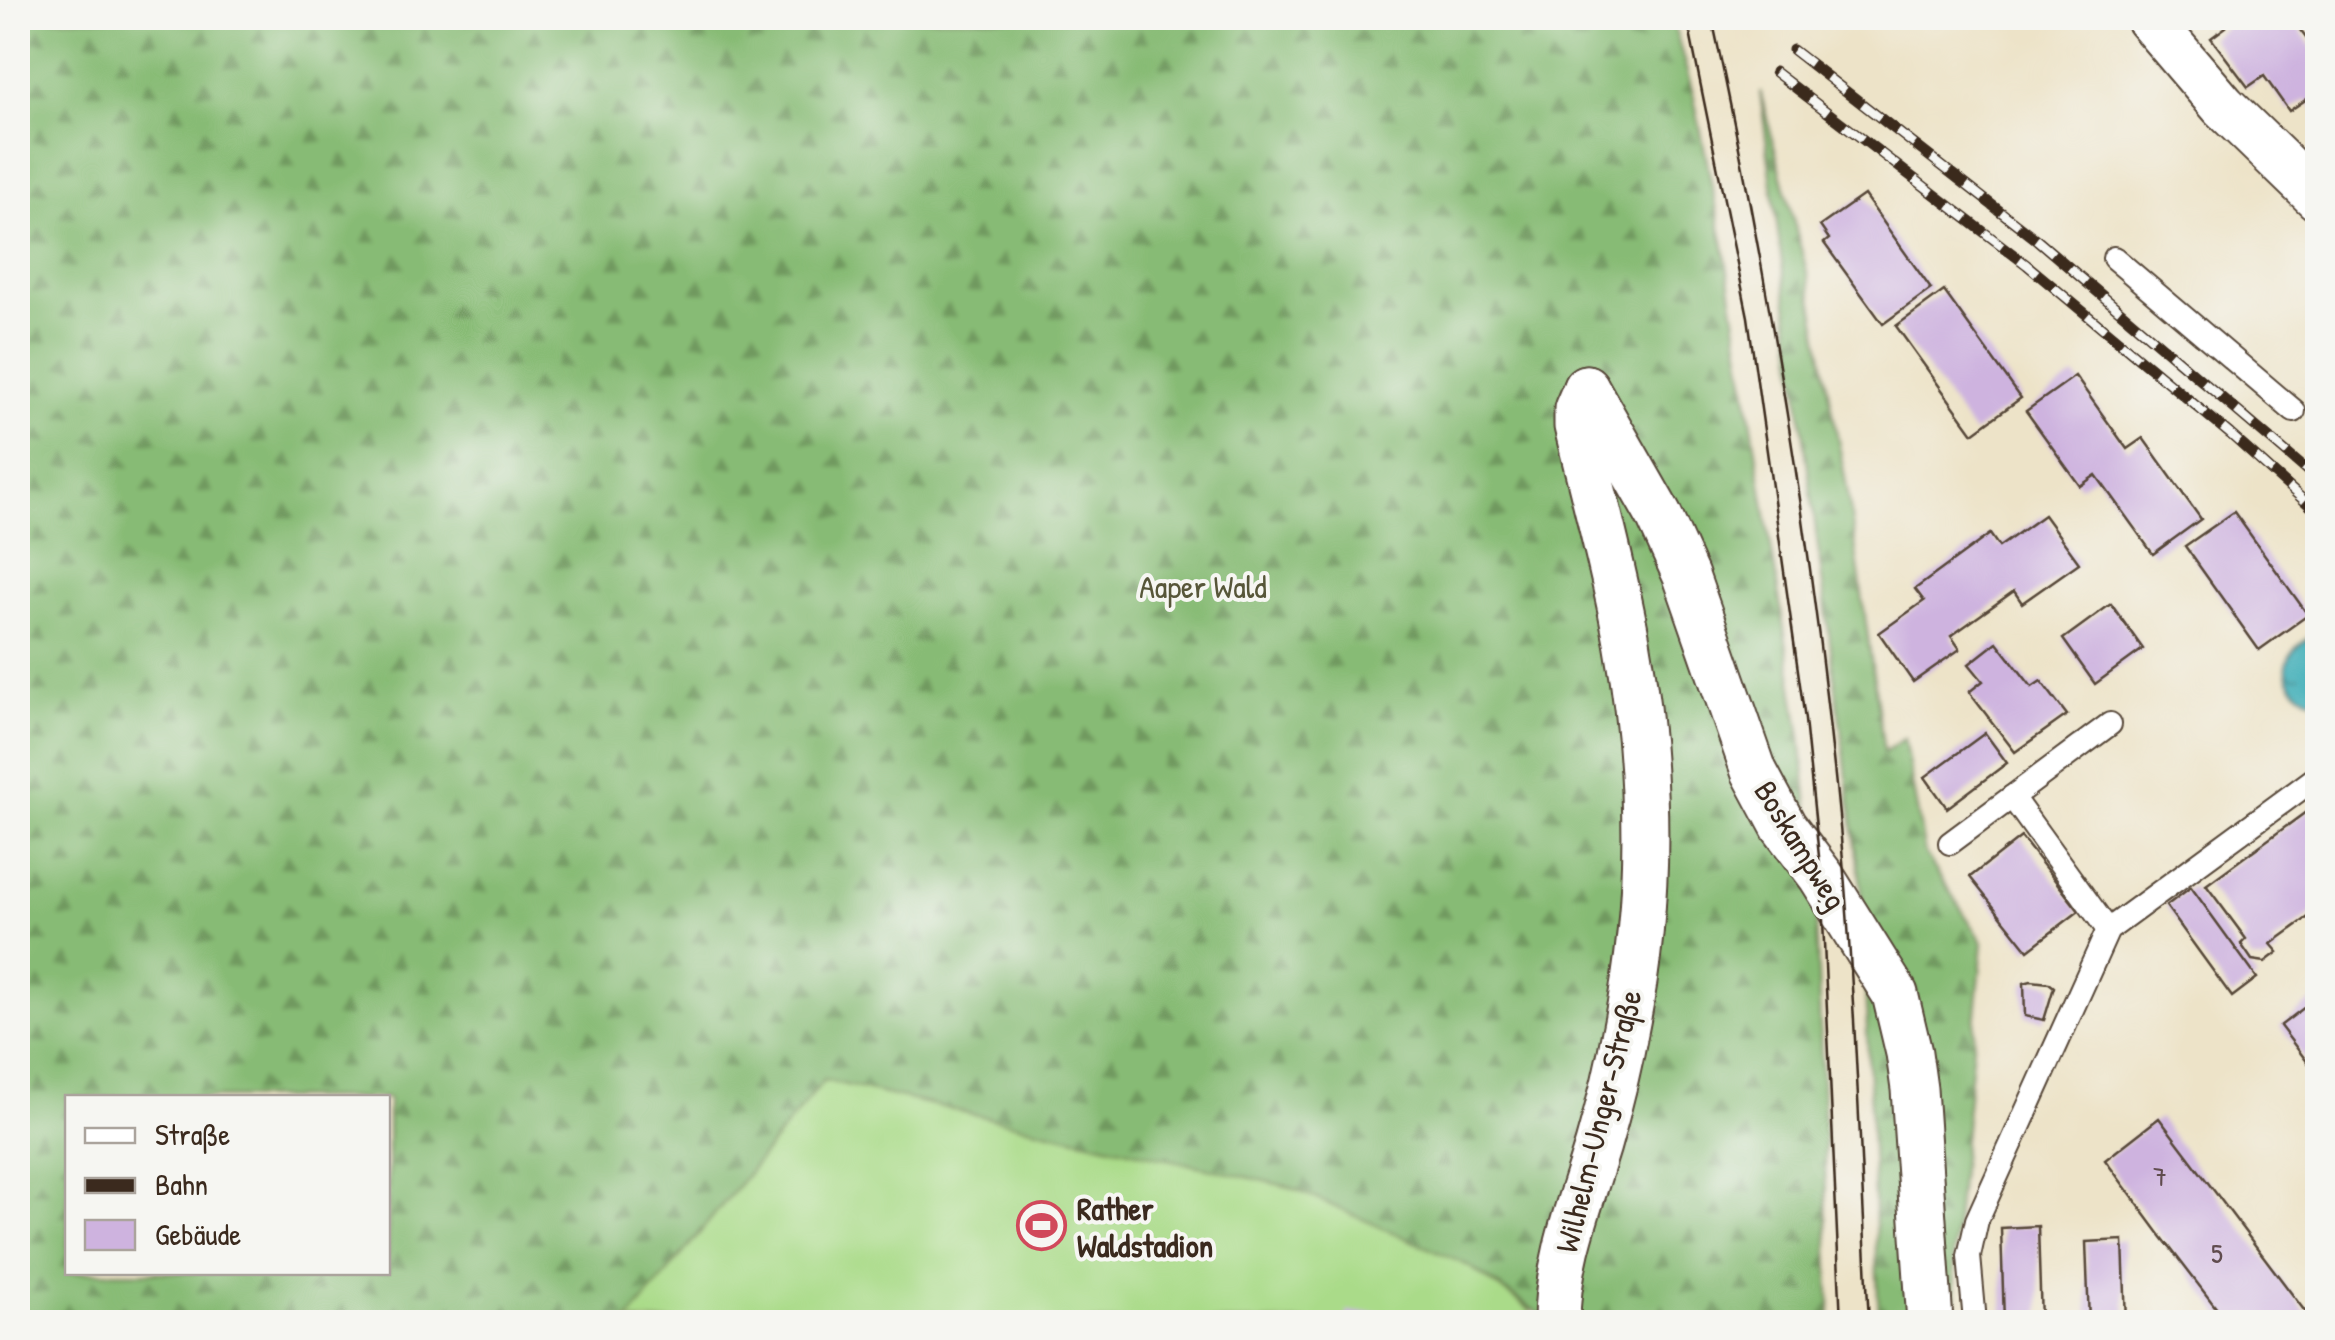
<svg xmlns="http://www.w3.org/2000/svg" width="2335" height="1340" font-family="'Patrick Hand',sans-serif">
<defs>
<pattern id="forest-firs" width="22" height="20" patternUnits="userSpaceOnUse" patternTransform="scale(2.5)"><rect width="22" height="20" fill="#87bb75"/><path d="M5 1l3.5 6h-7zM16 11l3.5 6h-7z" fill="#70985f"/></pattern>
<pattern id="water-ripples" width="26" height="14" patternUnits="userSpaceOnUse" patternTransform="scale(2.5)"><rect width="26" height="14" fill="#3dadb7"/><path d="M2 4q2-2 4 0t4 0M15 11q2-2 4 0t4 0" fill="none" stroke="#348d94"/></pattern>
</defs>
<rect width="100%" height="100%" fill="#f6f6f2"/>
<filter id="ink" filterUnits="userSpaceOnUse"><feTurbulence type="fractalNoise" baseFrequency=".01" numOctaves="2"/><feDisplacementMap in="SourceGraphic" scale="20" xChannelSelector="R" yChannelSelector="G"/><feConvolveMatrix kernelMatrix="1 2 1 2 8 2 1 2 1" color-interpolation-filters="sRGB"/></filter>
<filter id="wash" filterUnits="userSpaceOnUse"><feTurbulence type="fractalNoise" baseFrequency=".0048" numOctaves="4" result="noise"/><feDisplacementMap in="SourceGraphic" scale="40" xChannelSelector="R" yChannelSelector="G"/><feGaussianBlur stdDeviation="2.25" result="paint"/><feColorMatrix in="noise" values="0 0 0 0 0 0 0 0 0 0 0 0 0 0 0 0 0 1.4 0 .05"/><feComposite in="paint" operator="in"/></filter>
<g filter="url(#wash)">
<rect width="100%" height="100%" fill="#ede3c8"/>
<!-- forest -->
<g fill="url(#forest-firs)" stroke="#61724a" stroke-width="2.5" fill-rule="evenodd">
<path d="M18 18H1672L1694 97 1724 246 1801 737 1814 866 1831 1322H1544V1317L1467 1265 1038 1132 824 1080 627 1322H18ZM68 1098H388V1272H68Z"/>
<path d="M1760 91 1808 276 1848 494 1884 752 1904 738 1925 854 1983 942 1953 1252 1957 1322H1879L1861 886Z"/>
</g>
<!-- pitch -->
<path fill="#aadb89" stroke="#728254" stroke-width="2.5" d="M824 1080 1290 1187 1467 1265 1530 1310V1322H627Z"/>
<!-- water -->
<path fill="url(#water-ripples)" stroke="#3c6c6a" stroke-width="2.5" d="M2317 633H2318L2317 701C2274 686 2279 651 2317 633Z"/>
<g id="blocks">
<!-- building -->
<g fill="#ceb3df">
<path d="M2220 18H2291L2318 54V114L2307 99 2289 111 2264 76 2248 87 2211 38 2226 27Z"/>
<path d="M1864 195 1931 289 1883 324 1824 243 1829 239 1820 226Z"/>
<path d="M1944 291 2021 398 1973 433 1896 326Z"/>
<path d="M2075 376 2127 449 2143 438 2201 519 2153 554 2096 475 2080 486 2026 411Z"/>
<path d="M2234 512 2308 615 2259 650 2185 546Z"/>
<path d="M2044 515 2079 563 2022 603 2014 591 1951 636 1960 649 1913 682 1879 633 1924 601 1915 589 1990 534 1999 547Z"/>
<path d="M2111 604 2143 649 2095 684 2063 639Z"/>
<path d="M1997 642 2032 687 2041 681 2067 715 2015 752 1969 692 1983 681 1969 664Z"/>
<path d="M1985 733 2007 763 1947 808 1925 777Z"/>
<path d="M2310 809 2318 819V910L2271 944 2278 952 2265 962 2252 960 2241 944 2246 939 2206 885Z"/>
<path d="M2021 837 2079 911 2028 950 1970 877Z"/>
<path d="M2191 887 2257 978 2232 997 2166 906Z"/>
<path d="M2031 981 2049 983 2054 987 2044 1020 2025 1016 2024 983Z"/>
<path d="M2318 997V1076L2280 1026Z"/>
<path d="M2159 1118 2215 1192 2313 1322H2227L2161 1236 2105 1160Z"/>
<path d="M2038 1226 2041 1322H2004L2001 1228Z"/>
<path d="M2123 1240 2126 1322H2089L2086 1242Z"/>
<path d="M1347 1312 1382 1313V1322H1347Z"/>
</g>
</g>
</g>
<g filter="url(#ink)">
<use href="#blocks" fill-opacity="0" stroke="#564638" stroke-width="2.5"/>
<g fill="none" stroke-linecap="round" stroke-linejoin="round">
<defs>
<g id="service">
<path d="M2114 258 2294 411"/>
<path d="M2012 797 2108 930"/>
<path d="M1950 843 2110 724"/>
<path d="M1975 1322 1969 1256 1977 1220 2108 930 2318 776"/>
</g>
<g id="minor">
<path d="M2148 18 2223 106 2318 198"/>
<path d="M1586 388 1659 516 1686 576 1754 771 1784 827 1821 876 1895 994 1909 1053 1914 1089 1930 1322"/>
<path d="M1557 1322C1557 1261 1580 1204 1598 1145 1609 1107 1619 1066 1626 1027 1652 899 1650 769 1627 641 1614 569 1594 497 1577 426V409L1586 388"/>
</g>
</defs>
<!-- service casing -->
<use href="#service" stroke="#564638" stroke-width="26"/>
<!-- minor casing -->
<use href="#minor" stroke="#564638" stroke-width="49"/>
<!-- service -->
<use href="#service" stroke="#fff" stroke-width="22"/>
<!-- minor -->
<use href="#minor" stroke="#fff" stroke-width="45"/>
<!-- tram -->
<g stroke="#3b2a1e" stroke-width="2.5">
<path d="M1687 18 1748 317 1805 720 1821 876 1841 1322"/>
<path d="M1712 18C1769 281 1813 548 1839 816 1855 985 1860 1154 1869 1322"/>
</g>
<defs>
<g id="rail">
<path d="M1793 50 2037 240 2318 480"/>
<path d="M1775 72 2027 265 2230 434 2318 513"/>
</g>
</defs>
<!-- rail casing -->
<use href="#rail" stroke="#3b2a1e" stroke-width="11"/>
<!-- rail -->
<use href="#rail" stroke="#f6f6f2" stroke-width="8" stroke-dasharray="22" stroke-linecap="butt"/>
</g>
</g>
<!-- icons -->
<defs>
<symbol id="stadium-ring" viewBox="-11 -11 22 22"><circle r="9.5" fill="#f6f6f2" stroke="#d1495b" stroke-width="1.5"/><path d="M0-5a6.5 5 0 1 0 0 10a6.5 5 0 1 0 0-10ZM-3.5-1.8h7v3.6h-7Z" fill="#d1495b"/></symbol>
</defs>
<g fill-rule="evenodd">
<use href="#stadium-ring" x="1014" y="1198" width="55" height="55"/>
</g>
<g text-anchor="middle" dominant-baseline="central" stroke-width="8" stroke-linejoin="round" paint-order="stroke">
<!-- number labels -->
<g font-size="28" fill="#604c4e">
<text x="2160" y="1176">7</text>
<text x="2217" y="1253">5</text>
</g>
<!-- park labels -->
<g font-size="32" fill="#575639" stroke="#f6f6f2">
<text x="1203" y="586">Aaper Wald</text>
</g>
<!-- street labels -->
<g font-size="32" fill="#3b2a1e" stroke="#f6f6f2">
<text transform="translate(1801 845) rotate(58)">Boskampweg</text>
<text transform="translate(1598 1121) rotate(-76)">Wilhelm-Unger-Straße</text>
</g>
<!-- poi labels -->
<g font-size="32" font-weight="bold" fill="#3b2a1e" stroke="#f6f6f2" text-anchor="start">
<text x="1077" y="1208">Rather<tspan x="1077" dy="37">Waldstadion</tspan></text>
</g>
</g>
<!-- margin -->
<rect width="2335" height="1340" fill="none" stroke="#f6f6f2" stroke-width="60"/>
<!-- legend -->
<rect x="65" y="1095" width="325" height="180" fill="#f6f6f2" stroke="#aba49d" stroke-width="2.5"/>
<rect x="85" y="1128" width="50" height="15" fill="#ffffff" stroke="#aba49d" stroke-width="2.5"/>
<text x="155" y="1145" font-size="30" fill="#3b2a1e">Straße</text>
<rect x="85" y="1178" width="50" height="15" fill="#3b2a1e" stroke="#aba49d" stroke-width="2.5"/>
<text x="155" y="1195" font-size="30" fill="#3b2a1e">Bahn</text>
<rect x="85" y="1220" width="50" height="30" fill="#ceb3df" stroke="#aba49d" stroke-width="2.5"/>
<text x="155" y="1245" font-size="30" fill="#3b2a1e">Gebäude</text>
</svg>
